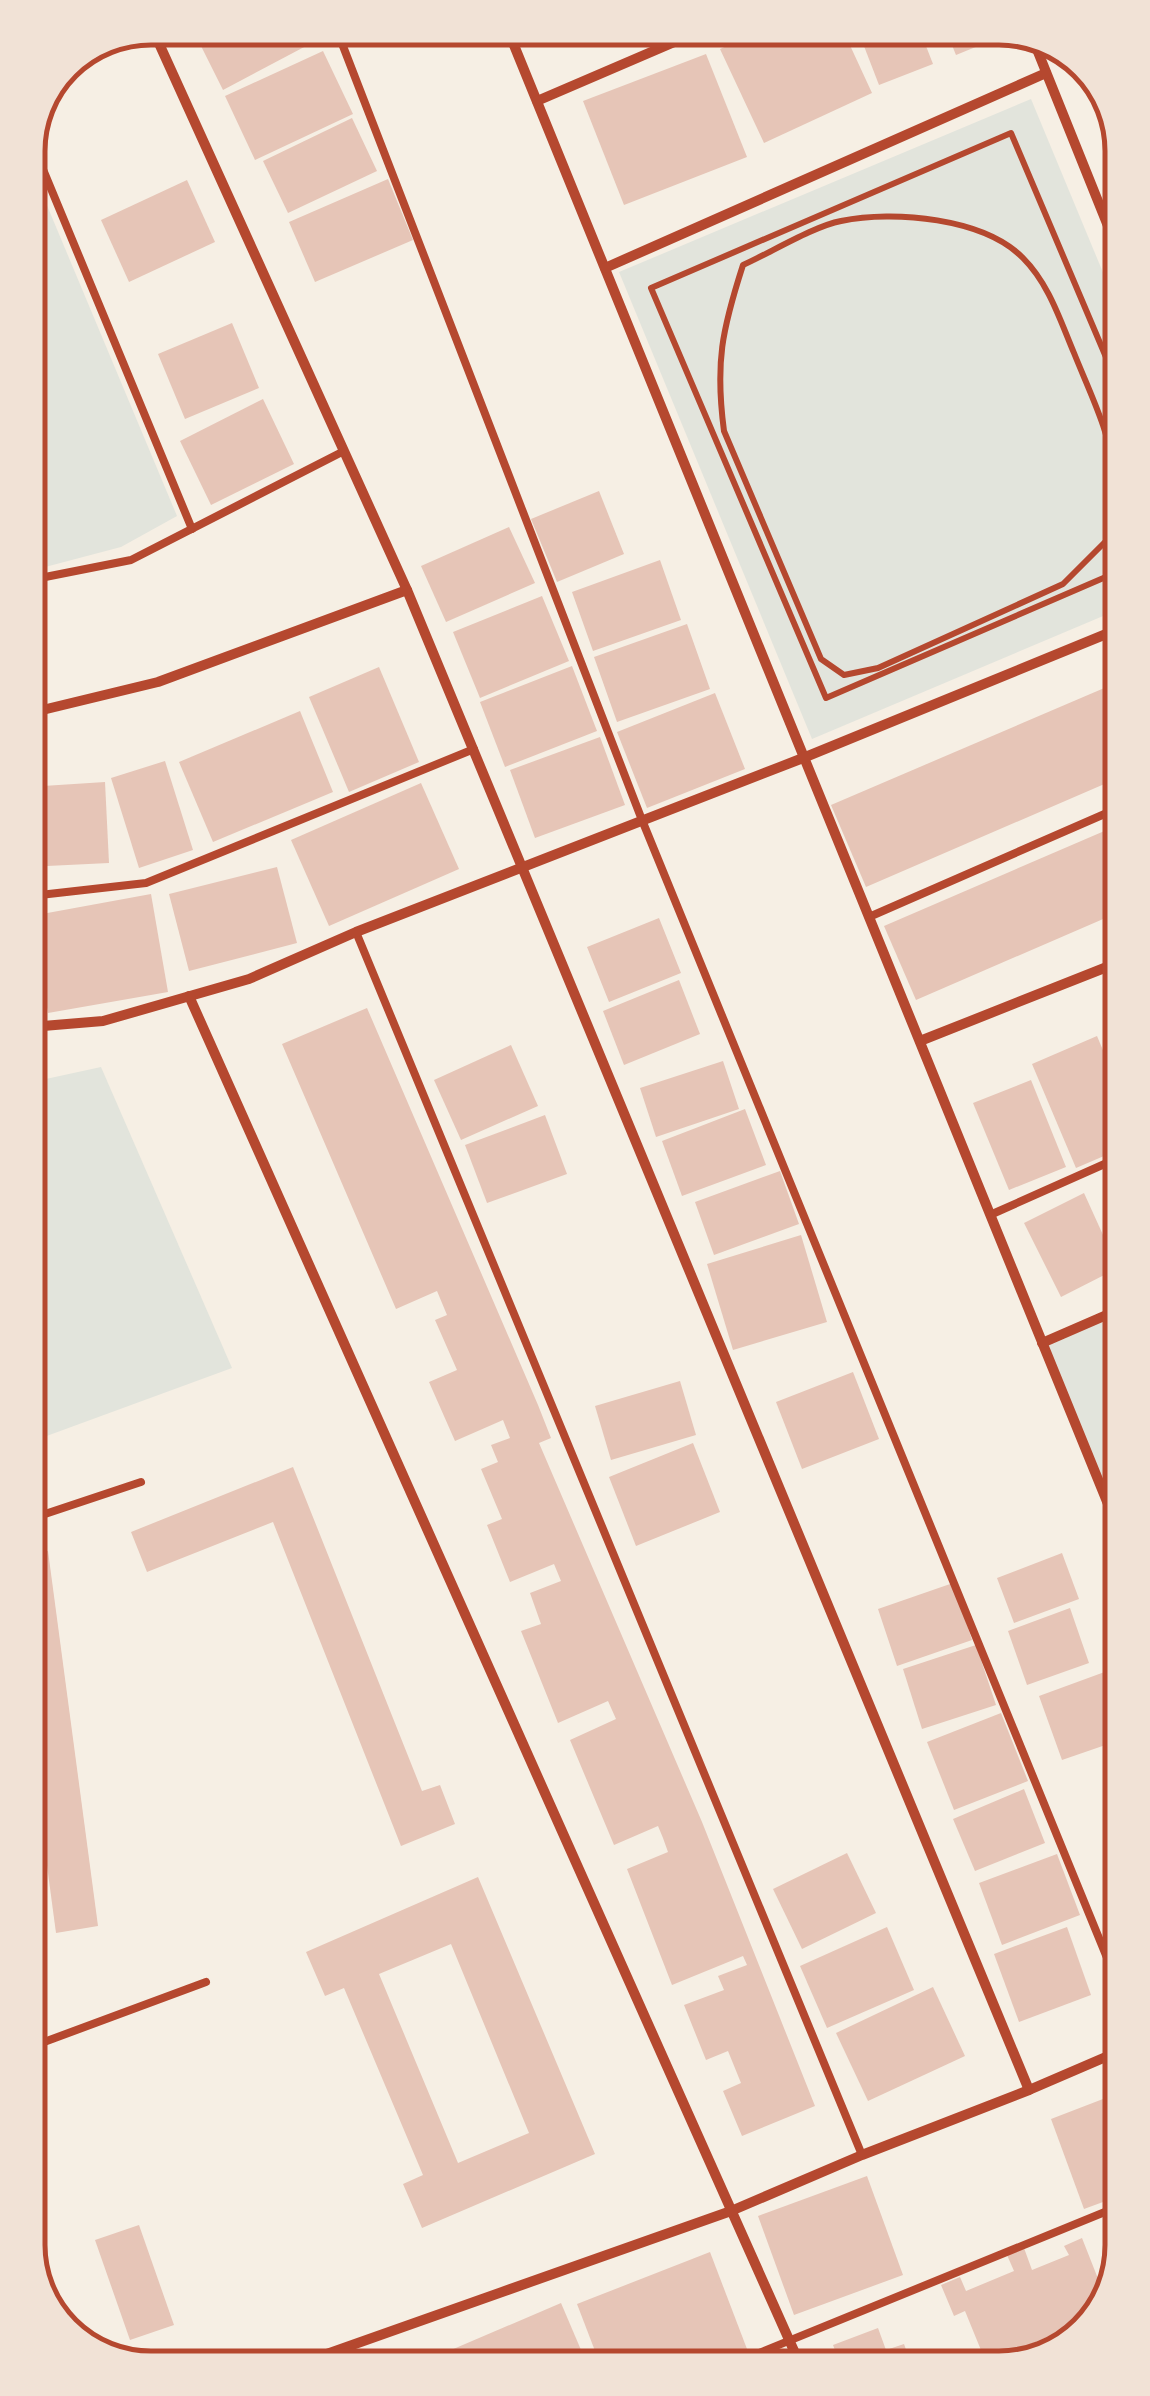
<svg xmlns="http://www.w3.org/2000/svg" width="1150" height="2396" font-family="'Fira Sans',sans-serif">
<rect width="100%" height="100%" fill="#f6efe4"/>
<!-- green -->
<g fill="#e2e4dc">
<path d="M1031 99 1114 299 1115 611 812 739 619 272Z"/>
<path d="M28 160 177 516 121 547 30 571Z"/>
<path d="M101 1067 232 1368 33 1441 32 1082Z"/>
<path d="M1118 1310 1119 1531 1042 1343Z"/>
</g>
<!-- building -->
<g fill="#e6c5b7" fill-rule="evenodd">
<path d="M192 28H321L325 36 223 90Z"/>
<path d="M766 28H842L872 93 764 143 720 49Z"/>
<path d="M857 28H919L933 64 879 85Z"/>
<path d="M945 28H1008L1015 31 956 55Z"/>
<path d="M323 51 353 114 255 160 225 96Z"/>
<path d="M706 54 747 157 624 205 583 101Z"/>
<path d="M352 118 377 171 288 213 263 161Z"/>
<path d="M388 179 413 240 315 282 289 222Z"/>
<path d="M187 180 215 242 129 282 101 220Z"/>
<path d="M232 323 259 388 185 419 158 354Z"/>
<path d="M263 399 294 464 211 505 180 441Z"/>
<path d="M599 491 624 554 557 582 531 519Z"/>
<path d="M509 527 535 583 446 622 421 566Z"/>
<path d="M660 560 681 620 593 651 572 592Z"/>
<path d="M542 596 569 661 480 698 453 632Z"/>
<path d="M687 624 710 689 617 722 594 657Z"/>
<path d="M572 666 597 731 505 767 480 702Z"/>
<path d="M379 667 419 762 349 792 309 697Z"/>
<path d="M1116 683V779L866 887 831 805Z"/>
<path d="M715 693 745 769 647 808 617 732Z"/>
<path d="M300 711 333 792 213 842 179 762Z"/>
<path d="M600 737 625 805 535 838 510 770Z"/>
<path d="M165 761 193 850 139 868 111 778Z"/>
<path d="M105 782 109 863 47 866 43 786Z"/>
<path d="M421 783 459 869 329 926 291 840Z"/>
<path d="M30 800H34L38 880H31Z"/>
<path d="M1116 826 1117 913 916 1000 884 926Z"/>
<path d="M277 867 297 943 189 971 169 894Z"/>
<path d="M151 894 168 992 48 1013 31 916Z"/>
<path d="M659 918 681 973 609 1002 587 947Z"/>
<path d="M679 980 700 1034 624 1065 603 1011Z"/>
<path d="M367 1008 538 1405 551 1438 539 1443 702 1822 815 2106 742 2136 723 2091 741 2083 728 2051 706 2060 684 2005 724 1990 718 1976 747 1965 743 1956 672 1985 627 1869 668 1852 663 1838 658 1826 614 1845 570 1740 616 1719 608 1701 558 1723 521 1631 541 1624 530 1593 561 1581 554 1564 510 1582 487 1525 502 1519 481 1469 498 1462 491 1445 510 1438 503 1420 455 1441 429 1382 457 1370 435 1320 447 1315 437 1291 396 1309 282 1044Z"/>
<path d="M1097 1036 1118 1086V1150L1076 1168 1032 1064Z"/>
<path d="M511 1045 538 1106 461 1140 434 1080Z"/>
<path d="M723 1061 739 1109 656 1137 640 1088Z"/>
<path d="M1031 1080 1066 1167 1009 1190 973 1103Z"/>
<path d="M745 1109 766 1165 682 1196 662 1141Z"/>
<path d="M545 1115 567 1174 487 1203 465 1145Z"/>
<path d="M780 1171 799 1224 714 1255 695 1202Z"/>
<path d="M1084 1193 1118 1268 1061 1297 1024 1223Z"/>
<path d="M801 1235 827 1322 733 1350 707 1264Z"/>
<path d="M853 1372 879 1439 802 1469 776 1402Z"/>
<path d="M680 1381 696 1435 611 1460 595 1406Z"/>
<path d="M693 1443 720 1512 636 1546 609 1477Z"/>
<path d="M293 1467 422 1791 440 1785 455 1824 401 1846 273 1522 147 1572 131 1532Z"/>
<path d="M48 1551 98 1926 56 1933 35 1776 34 1553Z"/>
<path d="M1062 1553 1079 1599 1014 1623 997 1578Z"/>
<path d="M953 1583 972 1640 897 1666 878 1609Z"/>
<path d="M1070 1608 1089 1663 1027 1685 1008 1631Z"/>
<path d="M976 1645 996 1705 922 1729 903 1669Z"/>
<path d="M1110 1670 1120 1698V1740L1062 1760 1039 1696Z"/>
<path d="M1001 1713 1028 1781 954 1810 927 1742Z"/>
<path d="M1024 1789 1045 1843 975 1871 953 1819Z"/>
<path d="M847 1853 876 1913 802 1949 773 1889Z"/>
<path d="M1057 1854 1080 1915 1002 1945 979 1883Z"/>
<path d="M478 1877 595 2154 422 2228 403 2184 423 2175 344 1988 325 1996 306 1952ZM451 1944 529 2133 458 2163 379 1974Z"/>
<path d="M1121 1903V1951L1105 1909Z"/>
<path d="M887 1927 914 1990 827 2028 800 1966Z"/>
<path d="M1067 1927 1091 1995 1019 2022 994 1954Z"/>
<path d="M933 1987 965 2056 868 2101 836 2033Z"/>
<path d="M1116 2094 1122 2110V2195L1084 2209 1051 2119Z"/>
<path d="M867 2176 903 2275 794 2315 758 2216Z"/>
<path d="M139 2225 174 2325 130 2340 95 2240Z"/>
<path d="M1082 2238 1106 2299 1101 2314 993 2360H985L965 2311 954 2316 941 2285 960 2277 966 2291 1014 2271 1007 2255 1024 2248 1032 2270 1069 2255 1064 2246Z"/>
<path d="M710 2252 747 2349 713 2363 600 2364 577 2304Z"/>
<path d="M561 2303 587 2364 425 2365 423 2362Z"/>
<path d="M878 2328 886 2350 904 2344 910 2361H829L838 2358 833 2345Z"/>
</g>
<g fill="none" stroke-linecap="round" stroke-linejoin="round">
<!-- path -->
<g stroke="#b5482f" stroke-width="6">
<path d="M1114 376 1011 133 651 288 826 698 1115 573"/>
<path d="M1115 476C1110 432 1090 393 1074 353 1060 320 1049 284 1023 258 984 218 894 210 841 221 814 226 770 253 743 265 722 330 715 363 724 431L821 659 844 675 878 668 1063 584 1107 540 1115 513"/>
</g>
<!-- service -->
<g stroke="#b5482f" stroke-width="8">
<path d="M336 28 642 820 1121 1992"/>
<path d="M30 138 192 529"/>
<path d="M30 580 131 560 344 451"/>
<path d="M31 896 146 883 474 749"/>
<path d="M869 917 1116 809"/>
<path d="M356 932 862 2155"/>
<path d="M990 1215 1118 1158"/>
<path d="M33 1518 141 1482"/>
<path d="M36 2045 206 1982"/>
<path d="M737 2362 1122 2205"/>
</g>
<!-- minor -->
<g stroke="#b5482f" stroke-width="10">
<path d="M152 28 407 590 1029 2090"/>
<path d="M507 28 1119 1531"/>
<path d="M1032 37 1114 241"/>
<path d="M537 101 707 28"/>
<path d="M605 268 1046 73"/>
<path d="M30 713 158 682 407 590"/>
<path d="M189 996 799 2362"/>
<path d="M31 1027 103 1021 249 979 356 932 803 758 1116 630"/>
<path d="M920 1041 1117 963"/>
<path d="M1042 1343 1118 1310"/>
<path d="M290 2367 731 2211 862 2155 1029 2090 1122 2050"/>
</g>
</g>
<!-- crop -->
<path d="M0 0H1150V2396H0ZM151 45H999A106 106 0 0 1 1105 151V2245A106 106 0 0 1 999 2351H151A106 106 0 0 1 45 2245V151A106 106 0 0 1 151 45Z" fill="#f1e2d6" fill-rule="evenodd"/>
<path fill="none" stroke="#b5482f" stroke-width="5" d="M151 45H999A106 106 0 0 1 1105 151V2245A106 106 0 0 1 999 2351H151A106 106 0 0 1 45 2245V151A106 106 0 0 1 151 45Z"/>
</svg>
